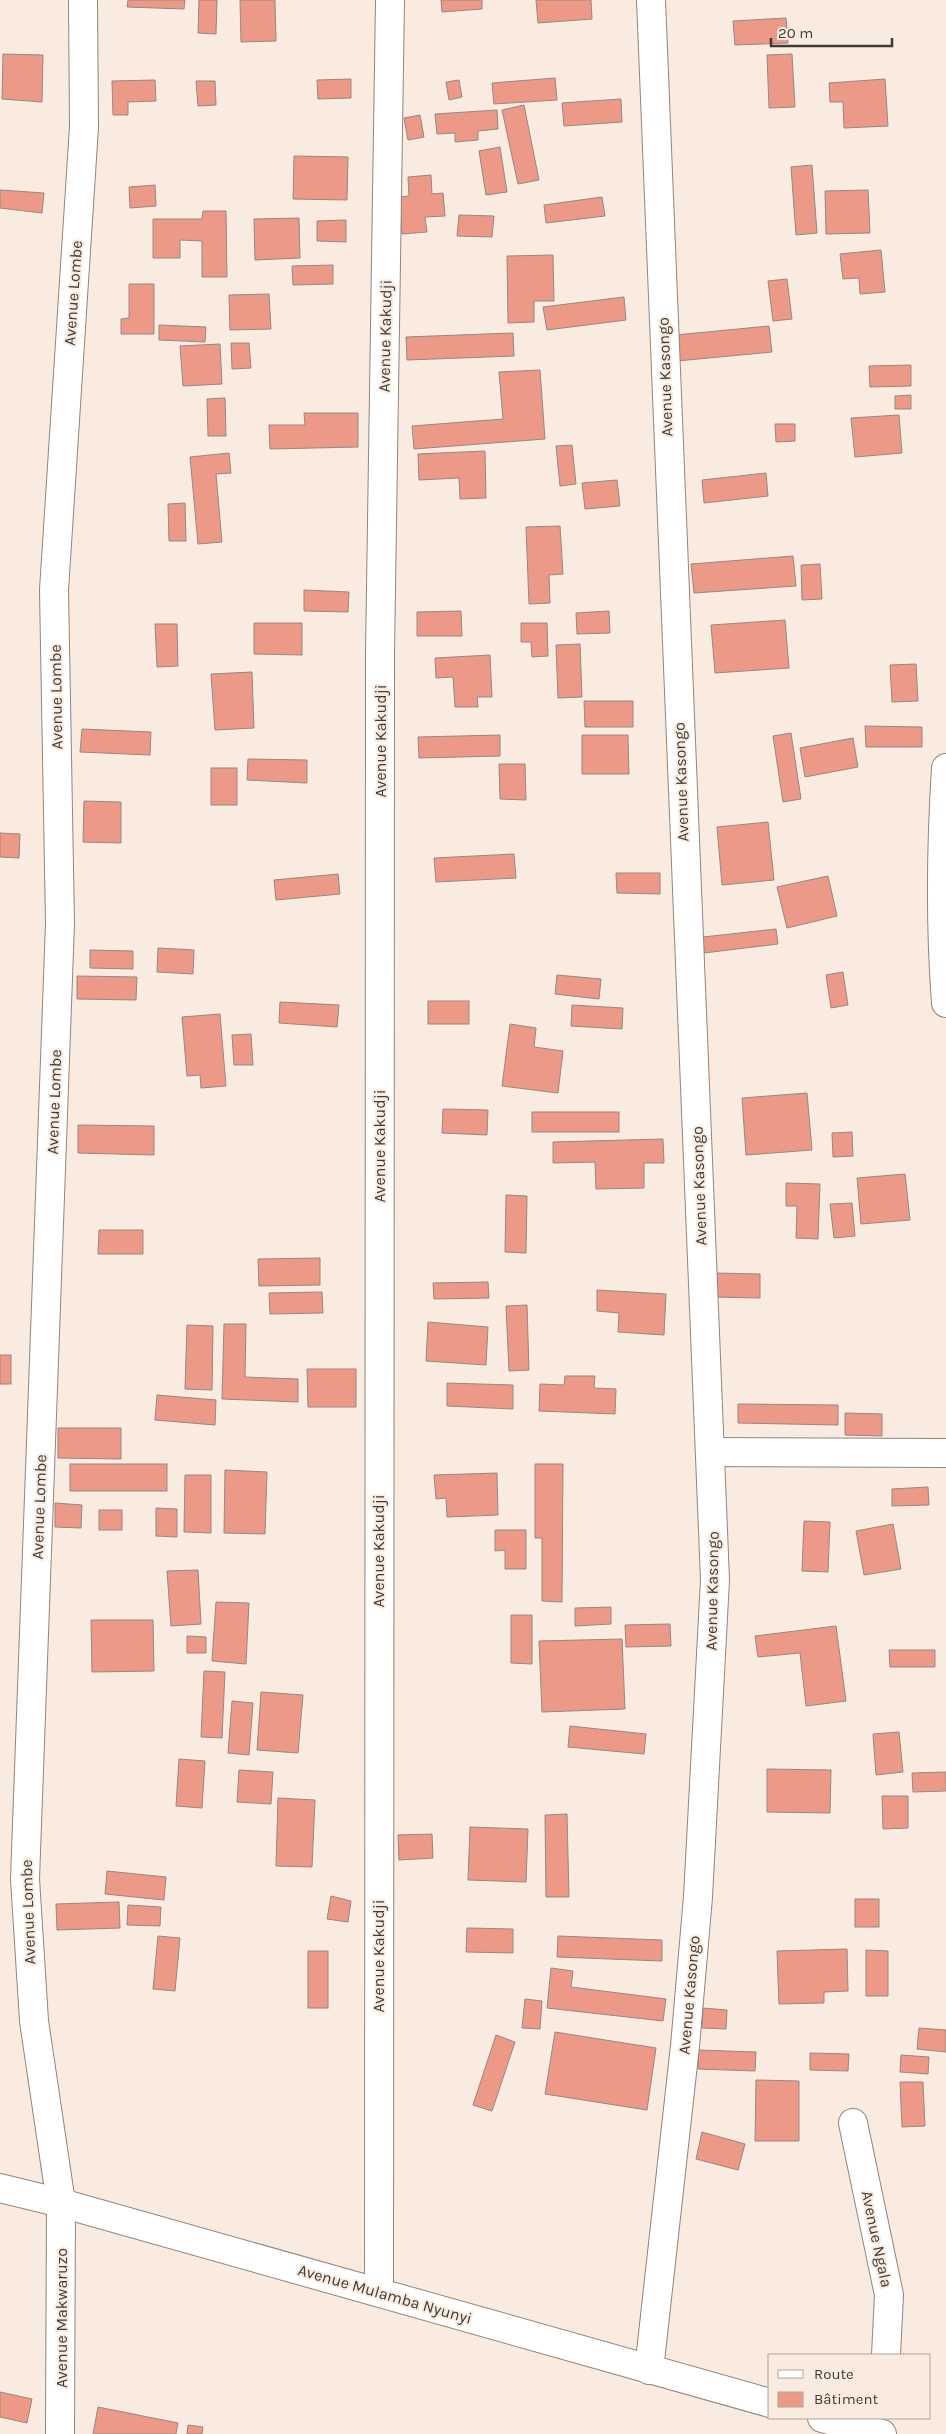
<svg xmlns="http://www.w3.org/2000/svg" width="946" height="2434" font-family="Karla,sans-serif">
<rect width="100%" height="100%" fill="#f9ebe0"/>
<!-- building -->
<g fill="#ec9987" stroke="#988783">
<path d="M128 0H185L184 9 127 7Z"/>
<path d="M199 0H217L216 34 198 33Z"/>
<path d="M240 0H275L276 41 241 42Z"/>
<path d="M441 0H482V9L442 12Z"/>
<path d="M536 0H591L592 19 538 23Z"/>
<path d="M786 18 788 43 735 45 733 21Z"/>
<path d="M3 54 43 55 42 102 2 99Z"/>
<path d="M792 54 795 107 769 108 767 55Z"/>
<path d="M555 78 557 100 494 104 492 83Z"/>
<path d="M351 79V98L318 99 317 80Z"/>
<path d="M885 79 888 126 844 128 843 102H830L829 83Z"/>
<path d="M155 80 156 101 128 102V115H113L112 81Z"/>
<path d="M459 80 462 97 449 100 446 82Z"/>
<path d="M196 81H215L216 105 198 106Z"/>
<path d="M621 99 622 122 564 126 562 103Z"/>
<path d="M524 105 539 180 518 184 502 110Z"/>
<path d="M497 110 498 129 478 131V140L455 142V133L437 134 435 114Z"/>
<path d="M420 115 424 137 408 140 404 118Z"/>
<path d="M500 147 507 192 486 195 479 151Z"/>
<path d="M294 156 348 157 347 200 293 199Z"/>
<path d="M812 165 817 233 796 235 791 167Z"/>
<path d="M431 175 432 194 443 193 445 216 425 217 427 232 402 234 399 197 409 196 408 177Z"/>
<path d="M155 185 156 206 130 208 129 187Z"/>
<path d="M0 190 44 193 42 213 0 208Z"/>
<path d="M868 190 870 233 826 234 825 191Z"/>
<path d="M602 197 605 216 546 223 544 205Z"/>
<path d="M203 211H226L227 277H202V241L180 240V258H153V219H202Z"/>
<path d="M459 215 494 216 492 237 457 236Z"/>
<path d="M299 218 300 258 255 260 254 219Z"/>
<path d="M346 220V242L317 241V221Z"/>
<path d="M881 250 885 292 860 294 859 278 843 279 840 254Z"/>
<path d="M553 255 554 301H534V322L508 323 507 256Z"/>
<path d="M333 265V284L293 285 292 266Z"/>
<path d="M787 279 792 319 773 321 768 281Z"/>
<path d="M129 284H154V334H121V319L129 318Z"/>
<path d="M269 294 271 329 230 330 229 295Z"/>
<path d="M624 297 626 320 547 330 543 307Z"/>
<path d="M159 325 206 327 205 342 159 340Z"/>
<path d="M769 326 772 352 677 361 675 335Z"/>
<path d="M513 333 514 356 407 360 406 337Z"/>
<path d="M231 343H249L251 368 232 369Z"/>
<path d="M220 344 222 384 183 386 180 346Z"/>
<path d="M911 365V386L870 387 869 366Z"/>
<path d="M540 370 545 439 414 449 412 426 503 419 499 372Z"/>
<path d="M911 395V409H895V396Z"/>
<path d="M225 398 226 436H208L207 399Z"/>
<path d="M304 413H358V447L270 449 269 425H305Z"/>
<path d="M899 415 902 453 855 457 851 418Z"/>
<path d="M775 424H795V441L776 442Z"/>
<path d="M572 445 576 484 560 486 556 446Z"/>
<path d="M485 451 486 498 460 499 459 478 419 480 418 454Z"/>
<path d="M229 453 231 473 216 474 222 542 198 544 190 457Z"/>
<path d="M766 473 768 496 704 503 702 480Z"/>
<path d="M617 480 620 506 585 509 582 483Z"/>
<path d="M185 503 186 541H169L168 504Z"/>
<path d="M560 526 563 574 549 575 550 603 529 604 526 527Z"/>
<path d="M793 556 796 586 694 593 691 564Z"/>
<path d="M820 564 822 599 802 600 801 565Z"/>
<path d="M304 590 349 592 348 612 304 611Z"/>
<path d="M461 611 462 636H417V612Z"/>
<path d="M609 611 610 633 577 634 576 613Z"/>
<path d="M785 620 789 668 715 673 711 625Z"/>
<path d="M254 623H302V655L254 654Z"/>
<path d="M521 623H547L548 656 532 657 531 642H521Z"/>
<path d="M155 624H177L178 666 157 667Z"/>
<path d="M580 644 582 697 558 698 556 645Z"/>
<path d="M490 655 492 697H477L478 707H455L453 677 436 678 435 658Z"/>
<path d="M916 664 918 701 892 702 890 665Z"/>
<path d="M252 672 254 728 215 730 211 674Z"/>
<path d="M584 701H633V727H585Z"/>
<path d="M865 726 922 727V747H866Z"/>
<path d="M82 729 151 732 150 755 80 752Z"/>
<path d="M791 733 801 799 783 802 773 736Z"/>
<path d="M500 735V756L419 758 418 737Z"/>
<path d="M582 735H628L629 774H582Z"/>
<path d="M853 738 858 767 805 777 800 748Z"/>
<path d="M248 759 307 760V783L247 780Z"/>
<path d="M499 764H525L526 800 500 799Z"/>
<rect x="211" y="768" width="26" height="37"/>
<path d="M84 801 121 802V843L83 842Z"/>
<path d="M768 822 774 880 722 885 717 827Z"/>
<path d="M0 833 20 834 19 858 0 857Z"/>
<path d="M514 854 516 878 436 882 434 858Z"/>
<path d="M616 873H660V894L617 893Z"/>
<path d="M338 874 340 894 276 900 274 880Z"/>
<path d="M828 876 837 916 787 928 777 887Z"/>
<path d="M776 929 778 944 704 953 703 937Z"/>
<path d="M158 948 194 950 193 974 157 972Z"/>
<path d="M90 950 133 951V969L90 968Z"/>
<path d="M843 972 848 1005 831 1008 826 975Z"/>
<path d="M557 975 601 979 599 999 555 994Z"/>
<path d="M77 976 137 977 136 1000 77 999Z"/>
<rect x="428" y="1001" width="41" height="23"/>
<path d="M280 1002 339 1005 337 1027 279 1023Z"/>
<path d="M572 1005 623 1008 622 1029 571 1026Z"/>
<path d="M220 1014 226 1086 201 1088 200 1075 187 1076 182 1017Z"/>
<path d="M510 1024 536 1028 534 1047 563 1051 558 1093 502 1086Z"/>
<path d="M251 1034 253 1065H234L232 1035Z"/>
<path d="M807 1093 812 1150 746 1155 742 1098Z"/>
<path d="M443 1109 488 1110 487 1135 442 1133Z"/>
<rect x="532" y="1112" width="87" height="20"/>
<path d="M78 1125 154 1126V1155L78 1153Z"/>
<path d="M852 1132 853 1156 833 1157 832 1133Z"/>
<path d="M663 1139 664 1163H644V1188L596 1189 595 1162 553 1163V1142Z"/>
<path d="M905 1174 910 1220 861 1224 857 1178Z"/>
<path d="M786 1183 820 1184 818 1239 796 1238 797 1206H786Z"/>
<path d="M506 1195 527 1196 526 1253 505 1252Z"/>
<path d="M852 1203 855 1236 834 1238 830 1204Z"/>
<path d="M99 1230H143V1254H98Z"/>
<path d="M320 1258V1285L259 1286 258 1259Z"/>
<path d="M715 1273 760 1274V1298L714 1297Z"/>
<path d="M488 1282 489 1298 434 1299 433 1283Z"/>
<path d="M597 1290 666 1294 664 1335 618 1332 619 1313 597 1311Z"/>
<path d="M322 1292 323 1313 270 1314 269 1293Z"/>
<path d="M527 1305 529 1370 509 1371 506 1306Z"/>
<path d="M428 1322 488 1327 486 1365 426 1361Z"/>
<path d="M224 1324H246L245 1377 298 1379V1402L222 1399Z"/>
<path d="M187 1325 213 1326 212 1390 185 1389Z"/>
<rect x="0" y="1355" width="11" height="29"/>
<path d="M307 1369H356V1407H308Z"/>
<path d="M565 1376H595L594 1388 616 1389 615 1414 539 1411 540 1384 564 1385Z"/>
<path d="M447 1383 513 1385V1409L447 1406Z"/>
<path d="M157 1395 216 1400 215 1425 155 1420Z"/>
<path d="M738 1404 838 1405V1425L738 1423Z"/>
<path d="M845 1413 882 1414V1436L845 1435Z"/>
<path d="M58 1428H121V1459L58 1458Z"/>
<rect x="70" y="1464" width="97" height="27"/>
<path d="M535 1464H563L562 1602 542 1601V1538H535Z"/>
<path d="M225 1470 267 1472 265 1534 224 1533Z"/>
<path d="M497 1473 498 1515 447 1517 446 1498 436 1499 434 1475Z"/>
<path d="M185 1475H211V1533L184 1532Z"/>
<path d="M928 1487 929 1505 892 1506V1489Z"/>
<path d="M55 1503 82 1505 81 1528 55 1527Z"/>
<path d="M156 1508 177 1509V1537L156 1536Z"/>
<rect x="99" y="1510" width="23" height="20"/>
<path d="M804 1521 830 1522 828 1572 802 1571Z"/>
<path d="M893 1524 901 1569 864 1575 856 1531Z"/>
<path d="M495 1530H526V1569H505V1550L495 1551Z"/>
<path d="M198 1570 201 1624 171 1626 167 1571Z"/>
<path d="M216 1602 249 1603 246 1664 212 1661Z"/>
<path d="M611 1607V1624L575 1626V1608Z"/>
<path d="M511 1615H532V1664L511 1663Z"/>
<path d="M91 1620H153L154 1671 92 1672Z"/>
<path d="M670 1624 671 1646 626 1647 625 1625Z"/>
<path d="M836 1626 846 1701 806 1706 800 1653 758 1657 755 1636Z"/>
<path d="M187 1636 206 1637V1653H187Z"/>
<path d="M622 1639 625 1709 542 1712 539 1641Z"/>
<path d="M889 1650H935V1667H890Z"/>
<path d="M204 1671 225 1672 222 1738 201 1737Z"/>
<path d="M261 1692 303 1695 298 1753 257 1750Z"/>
<path d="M232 1701 253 1703 249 1755 228 1753Z"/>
<path d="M570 1726 646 1734 644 1754 568 1747Z"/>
<path d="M899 1732 903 1772 876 1775 873 1734Z"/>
<path d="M179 1759 205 1761 202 1808 176 1806Z"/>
<path d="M767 1769 831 1770 830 1813 767 1812Z"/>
<path d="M239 1770 273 1772 271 1804 237 1802Z"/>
<path d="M946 1772V1791L913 1792 912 1773Z"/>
<path d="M882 1796H908V1828L883 1829Z"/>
<path d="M278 1798 315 1800 312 1867 276 1866Z"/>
<path d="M567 1814 569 1897H546L545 1815Z"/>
<path d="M470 1827 528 1829 526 1882 468 1880Z"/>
<path d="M432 1834 433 1858 399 1860 398 1835Z"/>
<path d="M107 1871 166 1877 164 1900 105 1894Z"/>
<path d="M331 1896 351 1901 348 1922 327 1919Z"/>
<rect x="855" y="1899" width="24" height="28"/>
<path d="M119 1902 120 1928 57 1930 56 1904Z"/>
<path d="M128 1905 161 1907 160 1926 127 1925Z"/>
<path d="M467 1928 513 1929V1953L466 1952Z"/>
<path d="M158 1936 180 1938 175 1991 153 1989Z"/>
<path d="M558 1936 662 1940V1961L557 1957Z"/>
<path d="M847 1949 848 1991 824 1992V2003L779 2004 777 1951Z"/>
<path d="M866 1950 888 1951V1996H866Z"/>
<rect x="308" y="1951" width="20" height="57"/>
<path d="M551 1968 573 1971 571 1987 666 1999 663 2021 547 2008Z"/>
<path d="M525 1999 542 2001 540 2029 522 2028Z"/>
<path d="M703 2008 727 2010 726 2029 702 2028Z"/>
<path d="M919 2028 946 2030V2052L917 2049Z"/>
<path d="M555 2032 656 2048 647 2110 545 2094Z"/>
<path d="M496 2035 515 2042 492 2111 473 2105Z"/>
<path d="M698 2050 756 2052 755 2071 698 2069Z"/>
<path d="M810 2053 849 2054 848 2071 810 2070Z"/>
<path d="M901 2055 929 2057 928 2074 900 2072Z"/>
<path d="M756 2080 799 2081V2141H755Z"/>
<path d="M900 2082H923L925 2126 902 2127Z"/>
<path d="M702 2132 745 2144 738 2170 696 2159Z"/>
<path d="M0 2392 32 2399 27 2423 0 2417Z"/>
<path d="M98 2407 178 2423 176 2434H93Z"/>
<path d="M188 2425 203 2427 202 2434H187Z"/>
</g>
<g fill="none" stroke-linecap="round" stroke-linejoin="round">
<defs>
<g id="minor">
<path d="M946 768C941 847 940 924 946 1003"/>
<path d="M710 1452 946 1453"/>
<path d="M853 2123 889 2295 886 2355"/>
<path d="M0 2188 61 2203 770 2403"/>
<path d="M379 2292 380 653 390 0"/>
<path d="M649 2370 685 2046 698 1897 715 1580 651 0"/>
<path d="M822 2418 882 2434"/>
<path d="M60 2434 61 2203 34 2021 25 1879 60 923 54 590 84 127 83 0"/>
</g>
</defs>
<!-- minor casing -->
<use href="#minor" stroke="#92857b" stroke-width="30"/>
<!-- minor -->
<use href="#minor" stroke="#fff" stroke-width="28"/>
</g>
<g text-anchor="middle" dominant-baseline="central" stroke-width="4" stroke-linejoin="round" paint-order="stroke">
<!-- street labels -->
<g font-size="16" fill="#403b36" stroke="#f9ebe0">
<text transform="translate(73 293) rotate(-86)">Avenue Lombe</text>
<text transform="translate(385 336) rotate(-89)">Avenue Kakudji</text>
<text transform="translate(665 377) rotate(-92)">Avenue Kasongo</text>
<text transform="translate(56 697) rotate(-91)">Avenue Lombe</text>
<text transform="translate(380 741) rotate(-90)">Avenue Kakudji</text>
<text transform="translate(681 782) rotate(-92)">Avenue Kasongo</text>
<text transform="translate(54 1102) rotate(-88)">Avenue Lombe</text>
<text transform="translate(379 1146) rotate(-90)">Avenue Kakudji</text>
<text transform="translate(699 1186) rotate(-92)">Avenue Kasongo</text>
<text transform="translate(39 1507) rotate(-88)">Avenue Lombe</text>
<text transform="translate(378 1551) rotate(-90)">Avenue Kakudji</text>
<text transform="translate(712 1591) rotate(-89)">Avenue Kasongo</text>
<text transform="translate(28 1912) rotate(-92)">Avenue Lombe</text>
<text transform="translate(378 1956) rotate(-90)">Avenue Kakudji</text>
<text transform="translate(689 1995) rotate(-85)">Avenue Kasongo</text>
<text transform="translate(877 2239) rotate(78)">Avenue Ngala</text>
<text transform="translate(385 2294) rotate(16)">Avenue Mulamba Nyunyi</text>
<text transform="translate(61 2318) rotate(-90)">Avenue Makwaruzo</text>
</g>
</g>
<!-- legend -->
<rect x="768" y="2354" width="162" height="65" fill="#f9ebe0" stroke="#afa59c"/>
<rect x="778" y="2370" width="25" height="8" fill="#ffffff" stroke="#afa59c"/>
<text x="814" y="2379" font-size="15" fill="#403b36">Route</text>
<rect x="778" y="2392" width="25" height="15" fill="#ec9987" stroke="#afa59c"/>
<text x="814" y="2404" font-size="15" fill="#403b36">Bâtiment</text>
<!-- scale -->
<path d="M771 38v8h121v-8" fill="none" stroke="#403b36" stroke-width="2.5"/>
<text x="778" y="38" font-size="15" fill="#403b36" stroke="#f9ebe0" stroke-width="4" paint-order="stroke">20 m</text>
</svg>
